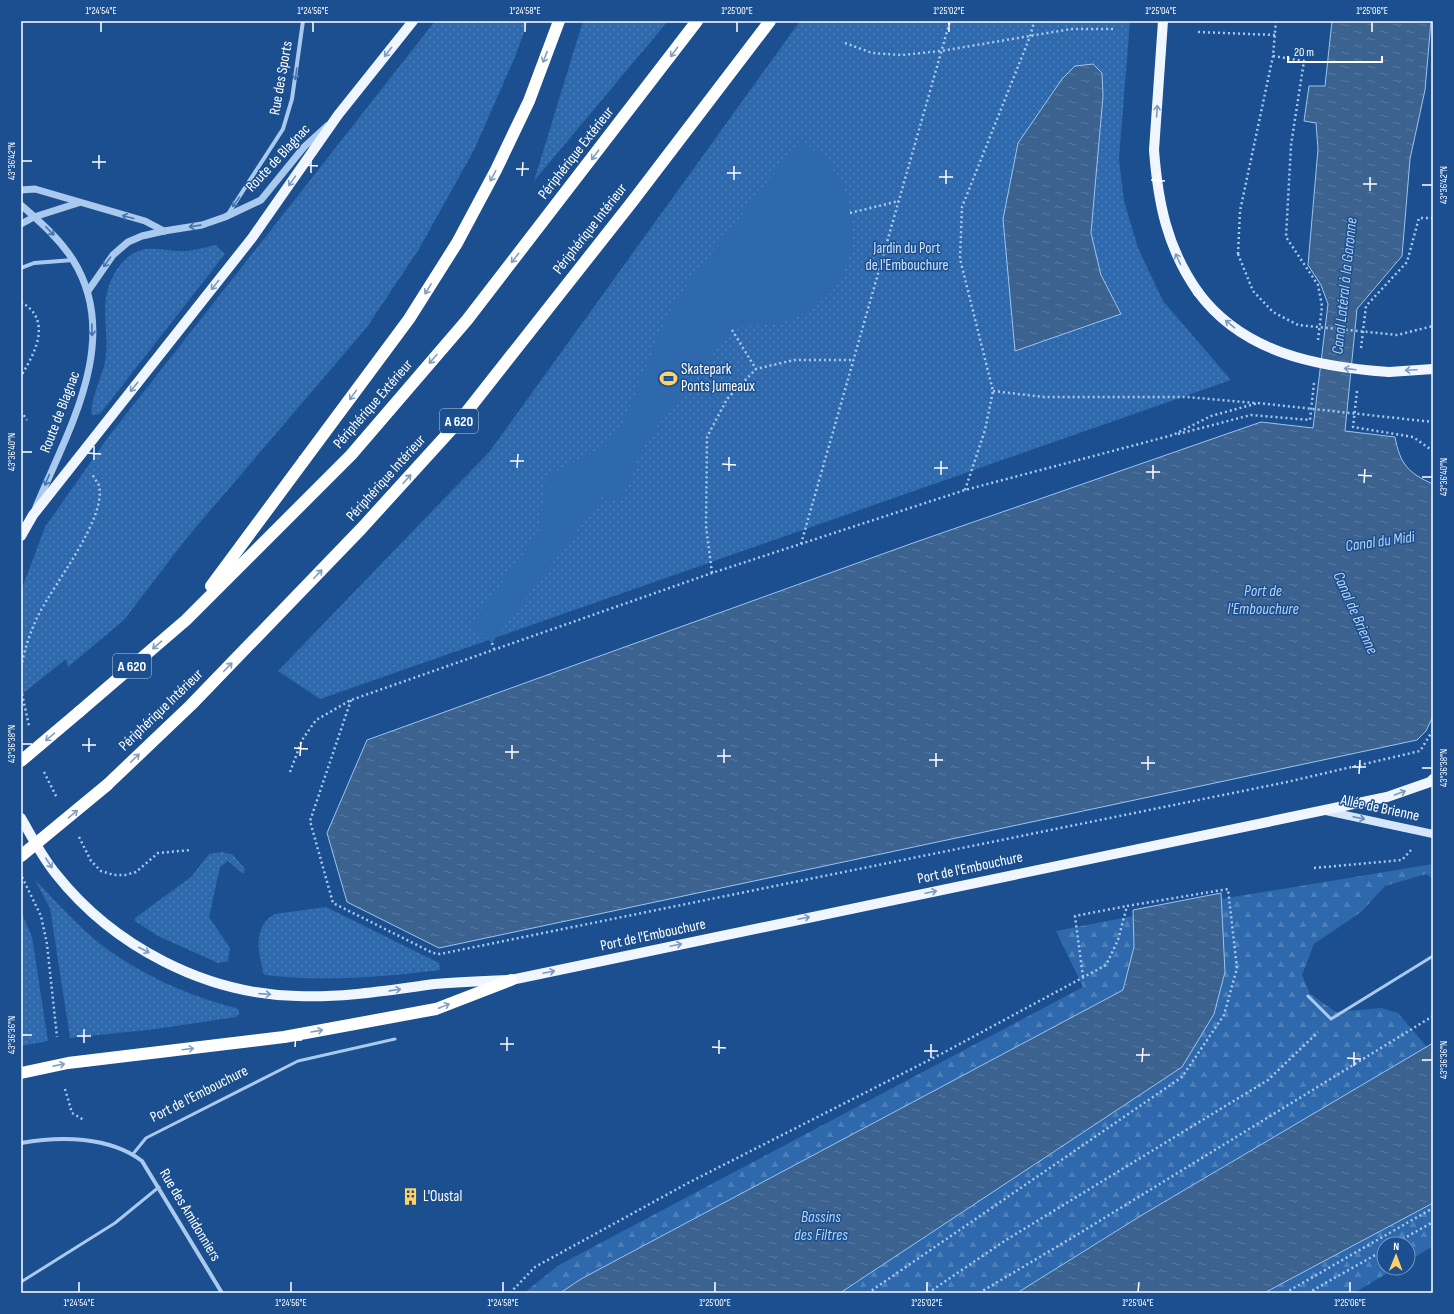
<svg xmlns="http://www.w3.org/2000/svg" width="1454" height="1314" font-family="'Sofia Sans Condensed',sans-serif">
<defs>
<pattern id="grass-dots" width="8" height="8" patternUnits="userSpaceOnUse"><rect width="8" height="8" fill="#2e69ad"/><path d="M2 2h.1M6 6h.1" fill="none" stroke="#4d80b9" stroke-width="1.8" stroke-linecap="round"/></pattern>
<pattern id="forest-firs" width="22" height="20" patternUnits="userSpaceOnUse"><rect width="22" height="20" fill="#2e69ad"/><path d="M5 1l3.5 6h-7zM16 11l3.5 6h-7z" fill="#4d80b9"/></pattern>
<pattern id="water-ripples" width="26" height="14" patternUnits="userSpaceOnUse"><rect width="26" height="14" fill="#3c6290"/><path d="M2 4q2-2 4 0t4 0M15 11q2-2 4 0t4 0" fill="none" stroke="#597aa1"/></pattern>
</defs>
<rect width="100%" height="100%" fill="#1b4f8f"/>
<!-- grass -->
<g fill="url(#grass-dots)">
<path d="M435 21H528L515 57 474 150 419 249 367 327 185 540 124 620 68 667 66 659 21 695V591L45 527 109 436Z"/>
<path d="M583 21H668L534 181Z"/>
<path d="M800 21H1130L1119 159 1124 201 1138 248 1163 301 1231 380 320 699 278 671 490 451Z"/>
<path d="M216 245 225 254 100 414 92 415C88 409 103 372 105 362 109 339 103 319 106 298 109 277 124 252 146 249 157 248 167 251 177 251 190 252 203 248 216 245Z"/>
<path d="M222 852 233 855 245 869 244 873H242L228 861 220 867 209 917 230 948 228 961 218 963 158 936 135 921V918L191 877 209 854Z"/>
<path d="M35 880C57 902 78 927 103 946 142 975 189 996 236 1008L239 1010V1014L236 1017 156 1029 70 1038 50 908Z"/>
<path d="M326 907 439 963 440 970C383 977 322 982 265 975L262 971 263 969C257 950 254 925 275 914Z"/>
<path d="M21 911 32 937 48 1041 21 1046Z"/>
</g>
<!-- forest -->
<g fill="url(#forest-firs)">
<path d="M1433 864V879L1426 874 1385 886 1361 912 1314 944 1302 975 1310 994 1336 1012 1381 1008 1398 1013 1427 1047 1142 1215 1017 1293H840L1182 1067 1225 972 1221 899Z"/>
<path d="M1133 916 1134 947 1123 990 581 1279 560 1293H524L559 1265 1083 987 1056 931Z"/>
<path d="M1433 1203V1246L1408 1261V1244H1384V1268H1396L1354 1293H1264Z"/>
</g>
<!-- pitch -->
<path fill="#2e69ad" d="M801 139C814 150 831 163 839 178 845 188 847 201 850 213 859 261 837 303 789 320 771 326 753 326 735 326L646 441 620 503 603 496 492 643 471 625 538 534 547 476 607 445 622 426 665 320 685 288Z"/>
<!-- water -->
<g fill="url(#water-ripples)" stroke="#9cc4f0">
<path d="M1332 21H1431L1425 90 1410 159 1402 256 1357 309 1345 431 1395 437C1400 464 1408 473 1433 484V716L1426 731 1417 740 439 948 347 902 327 833 367 740 913 543 1261 422 1313 428 1328 304 1321 285 1308 265 1318 149 1316 123 1304 121 1309 86H1325Z"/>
<path d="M1093 64 1102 73 1103 96 1091 233 1101 275 1121 314 1015 351 1003 219 1018 143 1062 79 1075 66Z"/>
<path d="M1221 893 1225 972 1214 1014 1182 1067 840 1293H560L581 1279 1123 990 1134 947 1133 910Z"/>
<path d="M1433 1043V1203L1264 1293H1017L1142 1215Z"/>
</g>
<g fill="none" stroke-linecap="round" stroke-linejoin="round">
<!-- path -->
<g stroke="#a9c9ee" stroke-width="2.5" stroke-dasharray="2 3" stroke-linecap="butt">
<path d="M1198 32 1275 35"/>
<path d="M845 43 872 53 902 55 941 51 1071 29H1113"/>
<path d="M1273 56 1304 61 1291 145 1286 237 1318 285 1322 306 1318 340"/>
<path d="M850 213 899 201"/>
<path d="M1238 254 1240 211 1273 56 1276 21"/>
<path d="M21 302C53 320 35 353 21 376"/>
<path d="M732 330 756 369"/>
<path d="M1361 348 1366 306 1407 262 1419 218H1433"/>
<path d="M993 391 1044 397H1187L1255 403"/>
<path d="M1357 391 1353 427 1413 437 1433 451"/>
<path d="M21 411 27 420"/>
<path d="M1178 434 1251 415 1310 420 1314 383"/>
<path d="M965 490 985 430 993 391 960 259 962 207 1031 34 1034 21"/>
<path d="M801 544 950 21"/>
<path d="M712 573 706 526 707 437 727 399 756 369 794 360H854"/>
<path d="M492 643 494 649"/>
<path d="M21 667C25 648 31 629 40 612 55 583 107 517 99 486 98 482 94 479 93 475"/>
<path d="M21 689 29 726"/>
<path d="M351 700 310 821 333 903 433 953 440 954 1287 782 1420 751 1433 730"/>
<path d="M44 772 57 798"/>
<path d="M290 772 302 740 316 720 351 700 712 573 965 490 1173 435 1211 416 1258 403"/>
<path d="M79 837 91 861 101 871 114 875H125L136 872 158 853 191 850"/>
<path d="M1314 868 1402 860 1411 850"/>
<path d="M22 877 41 916 47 944 57 1037"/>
<path d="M1083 977 1075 916 1127 906"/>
<path d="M65 1089 72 1113 84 1120"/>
<path d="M1394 1244 1433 1222"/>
<path d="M510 1293 535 1267 688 1183 943 1053 1106 965 1118 940 1127 906 1228 889 1237 968 1224 1015 1182 1077 868 1293"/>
<path d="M928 1293 1006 1240 1268 1080 1318 1032"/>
<path d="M979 1293 1075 1236 1433 1016"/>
<path d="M1285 1293 1433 1208"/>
<path d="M1308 1293 1384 1250"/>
</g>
<!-- service -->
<g stroke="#a9c9ee" stroke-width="3">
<path d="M1308 996 1331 1019 1433 956"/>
<path d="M133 1154 146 1138 298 1061 395 1039"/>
<path d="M21 1282 115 1223 159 1187"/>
</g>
<!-- minor -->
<g stroke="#a9c9ee" stroke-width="4">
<path d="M228 214 283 129 292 99 303 21"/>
<path d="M21 268 34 263 73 260"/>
<path d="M21 1143C60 1136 109 1136 142 1161L222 1293"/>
</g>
<!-- tertiary -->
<g stroke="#a9c9ee" stroke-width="7">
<path d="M21 190 35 189 145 221 164 231"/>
<path d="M21 205C40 222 59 238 73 260 123 340 67 432 36 507"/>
<path d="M21 224 34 217 78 203"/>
<path d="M88 291 113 255 128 242 142 236 164 231 202 225 225 217 261 200 304 147 327 126"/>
</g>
<!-- secondary -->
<path stroke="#d6e6fa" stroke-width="8" d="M1326 811 1433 834"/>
<!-- primary -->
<g stroke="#f0f6ff" stroke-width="10">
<path d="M1154 150C1158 203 1167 248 1198 292"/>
<path d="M1389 372 1433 369"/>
<path d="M21 536 33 515 252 238 338 115 413 21"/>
<path d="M21 818C32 837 42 857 56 874 113 946 205 994 297 996 344 998 389 990 435 984 460 982 486 981 511 980L1387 797 1430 782 1433 779"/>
</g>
<!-- motorway -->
<g stroke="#fff" stroke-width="12">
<path d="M211 586 409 319 457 243 496 170 529 101 559 21"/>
<path d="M79 712 186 620 351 455 467 320 697 21"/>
<path d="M107 785 191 705 361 529 461 419 632 202 770 21"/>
<path d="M21 1073 68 1063 284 1037 436 1009 511 980"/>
</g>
<!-- path-bridge -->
<g stroke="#a9c9ee" stroke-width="2.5" stroke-dasharray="2 3" stroke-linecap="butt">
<path d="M1238 254 1253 291 1273 312 1298 325 1397 335 1433 326"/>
<path d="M1258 403 1433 422"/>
</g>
<!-- primary-bridge -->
<g stroke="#f0f6ff" stroke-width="10">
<path d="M1154 150 1163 21"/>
<path d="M1198 292C1243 353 1317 367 1389 372"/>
</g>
<!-- motorway-bridge -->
<g stroke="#fff" stroke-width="12">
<path d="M21 761 79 712"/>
<path d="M21 856 107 785"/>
</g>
</g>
<!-- one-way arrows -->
<defs><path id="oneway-shaft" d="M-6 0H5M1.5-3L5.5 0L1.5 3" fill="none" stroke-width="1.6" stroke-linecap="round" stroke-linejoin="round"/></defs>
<g stroke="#7b9ac1">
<use href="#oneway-shaft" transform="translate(388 52) rotate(128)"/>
<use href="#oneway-shaft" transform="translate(1157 111) rotate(-86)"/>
<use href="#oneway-shaft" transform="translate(292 181) rotate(125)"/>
<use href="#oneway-shaft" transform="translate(1178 259) rotate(-115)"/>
<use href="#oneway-shaft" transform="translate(215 285) rotate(129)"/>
<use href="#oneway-shaft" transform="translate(1230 324) rotate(-141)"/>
<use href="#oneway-shaft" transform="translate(1350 369) rotate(-173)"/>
<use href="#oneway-shaft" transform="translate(1411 370) rotate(177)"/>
<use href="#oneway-shaft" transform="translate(134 387) rotate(129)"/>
<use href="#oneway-shaft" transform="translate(1400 793) rotate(-20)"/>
<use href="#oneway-shaft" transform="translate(49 863) rotate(57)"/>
<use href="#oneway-shaft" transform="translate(931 892) rotate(-12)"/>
<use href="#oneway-shaft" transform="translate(804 918) rotate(-12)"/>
<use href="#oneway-shaft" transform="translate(676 945) rotate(-12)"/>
<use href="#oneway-shaft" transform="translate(144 950) rotate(27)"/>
<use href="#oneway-shaft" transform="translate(549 972) rotate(-12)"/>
<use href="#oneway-shaft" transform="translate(395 990) rotate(-8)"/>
<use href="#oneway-shaft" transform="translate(265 994) rotate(4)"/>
</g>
<g stroke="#829ec1">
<use href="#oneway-shaft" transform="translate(674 52) rotate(127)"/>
<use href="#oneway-shaft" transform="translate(545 57) rotate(111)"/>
<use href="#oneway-shaft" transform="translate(595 155) rotate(127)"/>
<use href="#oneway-shaft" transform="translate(493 176) rotate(118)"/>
<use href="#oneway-shaft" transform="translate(515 258) rotate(128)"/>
<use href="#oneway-shaft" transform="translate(428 289) rotate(122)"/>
<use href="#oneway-shaft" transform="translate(433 359) rotate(131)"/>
<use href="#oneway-shaft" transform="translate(353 395) rotate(126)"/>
<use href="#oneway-shaft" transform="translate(407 479) rotate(-48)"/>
<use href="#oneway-shaft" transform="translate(318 574) rotate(-46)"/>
<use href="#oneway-shaft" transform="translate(157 645) rotate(139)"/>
<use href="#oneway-shaft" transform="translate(228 667) rotate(-46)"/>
<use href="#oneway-shaft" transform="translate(50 737) rotate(140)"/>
<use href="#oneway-shaft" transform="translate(135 758) rotate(-44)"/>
<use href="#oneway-shaft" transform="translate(73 814) rotate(-40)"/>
<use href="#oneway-shaft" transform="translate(444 1006) rotate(-22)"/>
<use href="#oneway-shaft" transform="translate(317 1031) rotate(-10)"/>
<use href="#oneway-shaft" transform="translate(188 1049) rotate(-7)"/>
<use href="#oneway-shaft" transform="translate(59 1065) rotate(-11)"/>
</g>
<g stroke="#4674ac">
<use href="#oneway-shaft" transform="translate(296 74) rotate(98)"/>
<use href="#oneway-shaft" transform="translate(236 202) rotate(125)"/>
<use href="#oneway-shaft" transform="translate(128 217) rotate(-165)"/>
<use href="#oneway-shaft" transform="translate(195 226) rotate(172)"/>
<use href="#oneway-shaft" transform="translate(50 231) rotate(46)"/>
<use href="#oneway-shaft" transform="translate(107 262) rotate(126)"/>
<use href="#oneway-shaft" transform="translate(92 330) rotate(89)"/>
<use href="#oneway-shaft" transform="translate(47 480) rotate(113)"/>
</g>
<use stroke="#668bba" href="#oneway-shaft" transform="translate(1359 818) rotate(12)"/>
<!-- ticks -->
<path fill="none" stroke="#fff" stroke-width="1.5" d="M101 32V22M313 32V22M525 32V22M737 32V22M949 32V22M1160 32 1161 22M1372 32V22M22 161H32M92 162H106M304 165 318 166M99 169V155M516 169H529M311 173V159M727 173H741M522 176 523 162M939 177H953M734 180V166M1151 180 1165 181M946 184V170M1363 184H1377M1422 185H1432M1158 187V173M1370 191V177M22 452H32M87 453 101 454M299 457H313M94 460V446M510 461H524M306 464V450M722 464 736 465M517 468 518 454M934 468H948M729 471V457M1146 472H1160M941 475V461M1358 475 1372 476M1422 477H1432M1153 479V465M1364 483 1365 469M22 744H32M82 745H96M294 748 308 749M89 752V738M505 752H519M300 756 301 742M717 756H731M512 759V745M929 760H943M724 763V749M1141 763H1155M936 767V753M1352 767H1366M1422 768H1432M1148 770V756M1359 774 1360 760M22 1035H32M77 1036H91M288 1040H302M84 1043V1029M500 1044H514M295 1047 296 1033M712 1047 726 1048M507 1051V1037M924 1051H938M719 1054V1040M1136 1055H1150M931 1058V1044M1347 1058 1361 1059M1422 1060H1432M1142 1062 1143 1048M1354 1066V1052M79 1292V1282M291 1292V1282M503 1292V1282M715 1292V1282M927 1292V1282M1138 1292 1139 1282M1350 1292V1282"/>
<!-- icons -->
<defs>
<symbol id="stadium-bare" viewBox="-9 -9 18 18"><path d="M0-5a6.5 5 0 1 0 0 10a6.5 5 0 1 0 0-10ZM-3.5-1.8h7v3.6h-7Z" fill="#ffd166" stroke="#1b4f8f" stroke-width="2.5" paint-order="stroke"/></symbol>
<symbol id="building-bare" viewBox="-9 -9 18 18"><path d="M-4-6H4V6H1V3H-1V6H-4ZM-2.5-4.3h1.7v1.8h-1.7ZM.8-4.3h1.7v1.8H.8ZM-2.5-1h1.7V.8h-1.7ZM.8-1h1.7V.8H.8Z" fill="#ffd166" stroke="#1b4f8f" stroke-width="2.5" paint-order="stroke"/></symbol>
</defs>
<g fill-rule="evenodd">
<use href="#stadium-bare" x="656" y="366" width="25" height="25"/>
<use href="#building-bare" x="398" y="1184" width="25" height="25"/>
</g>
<g text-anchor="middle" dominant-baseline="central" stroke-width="3" stroke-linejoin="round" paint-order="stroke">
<!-- shield labels -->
<g fill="#1b4f8f" stroke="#bbcadd" stroke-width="1">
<rect x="440" y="409" width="38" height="24" rx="3"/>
<rect x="113" y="654" width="38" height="24" rx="3"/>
</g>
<g font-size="14" font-weight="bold" fill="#fff">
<text x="459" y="421">A 620</text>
<text x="132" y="666">A 620</text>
</g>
<!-- street labels -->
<g font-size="15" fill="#fff" stroke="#1b4f8f">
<text transform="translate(281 78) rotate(-80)">Rue des Sports</text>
<text transform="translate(576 153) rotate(-52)">Périphérique Extérieur</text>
<text transform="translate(278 158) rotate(-47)">Route de Blagnac</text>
<text transform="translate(590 229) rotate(-52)">Périphérique Intérieur</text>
<text transform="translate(373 404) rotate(-49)">Périphérique Extérieur</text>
<text transform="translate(60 412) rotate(-69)">Route de Blagnac</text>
<text transform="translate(386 478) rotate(-48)">Périphérique Intérieur</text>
<text transform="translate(161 710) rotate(-44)">Périphérique Intérieur</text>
<text transform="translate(1380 808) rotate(12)">Allée de Brienne</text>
<text transform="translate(970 868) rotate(-12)">Port de l'Embouchure</text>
<text transform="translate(653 935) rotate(-12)">Port de l'Embouchure</text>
<text transform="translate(199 1094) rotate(-27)">Port de l'Embouchure</text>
<text transform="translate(190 1215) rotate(59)">Rue des Amidonniers</text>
</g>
<!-- park labels -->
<g font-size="15" fill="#cfe3fa" stroke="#1b4f8f">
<text x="907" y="248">Jardin du Port<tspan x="907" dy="17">de l'Embouchure</tspan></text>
</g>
<!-- poi labels -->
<g font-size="15" fill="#fff" stroke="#1b4f8f" text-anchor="start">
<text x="681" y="369">Skatepark<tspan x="681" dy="17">Ponts Jumeaux</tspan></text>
<text x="423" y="1196">L'Oustal</text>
</g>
<!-- water labels -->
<g font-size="16" font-style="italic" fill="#b5d3f5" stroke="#1b4f8f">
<text transform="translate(1345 286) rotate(-84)">Canal Latéral à la Garonne</text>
<text transform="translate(1380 542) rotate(-8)">Canal du Midi</text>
<text x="1263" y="591">Port de<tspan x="1263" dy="18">l'Embouchure</tspan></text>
<text transform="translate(1355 613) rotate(66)">Canal de Brienne</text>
<text x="821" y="1217">Bassins<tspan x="821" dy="18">des Filtres</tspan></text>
</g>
</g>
<!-- border -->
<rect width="1454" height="1314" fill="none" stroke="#1b4f8f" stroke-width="44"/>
<!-- north arrow -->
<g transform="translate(1396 1256) rotate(1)"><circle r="19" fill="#1b4f8f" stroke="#7695bc"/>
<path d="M0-3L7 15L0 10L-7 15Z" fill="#ffd166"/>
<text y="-6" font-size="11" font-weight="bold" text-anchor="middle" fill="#ffffff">N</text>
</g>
<!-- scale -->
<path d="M1288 56v6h94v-6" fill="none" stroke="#ffffff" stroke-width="2"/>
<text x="1294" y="56" font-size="12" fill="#ffffff" stroke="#1b4f8f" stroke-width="3" paint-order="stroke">20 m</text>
<rect x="22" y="22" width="1410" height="1270" fill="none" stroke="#fff" stroke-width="1.5"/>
<g font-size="10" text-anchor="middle" fill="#fff">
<text x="101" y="14">1°24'54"E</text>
<text x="313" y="14">1°24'56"E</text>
<text x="525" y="14">1°24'58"E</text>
<text x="737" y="14">1°25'00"E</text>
<text x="949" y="14">1°25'02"E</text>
<text x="1161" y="14">1°25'04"E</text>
<text x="1372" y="14">1°25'06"E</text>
<text transform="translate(11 161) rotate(-90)" y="4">43°36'42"N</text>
<text transform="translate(1443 185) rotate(-90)" y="4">43°36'42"N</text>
<text transform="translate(11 452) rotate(-90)" y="4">43°36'40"N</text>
<text transform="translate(1443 477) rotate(-90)" y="4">43°36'40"N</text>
<text transform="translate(11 744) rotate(-90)" y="4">43°36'38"N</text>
<text transform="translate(1443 768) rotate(-90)" y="4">43°36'38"N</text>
<text transform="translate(11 1035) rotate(-90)" y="4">43°36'36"N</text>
<text transform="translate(1443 1060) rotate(-90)" y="4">43°36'36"N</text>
<text x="79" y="1306">1°24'54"E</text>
<text x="291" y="1306">1°24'56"E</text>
<text x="503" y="1306">1°24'58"E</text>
<text x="715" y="1306">1°25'00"E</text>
<text x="927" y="1306">1°25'02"E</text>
<text x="1138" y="1306">1°25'04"E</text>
<text x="1350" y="1306">1°25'06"E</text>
</g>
</svg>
